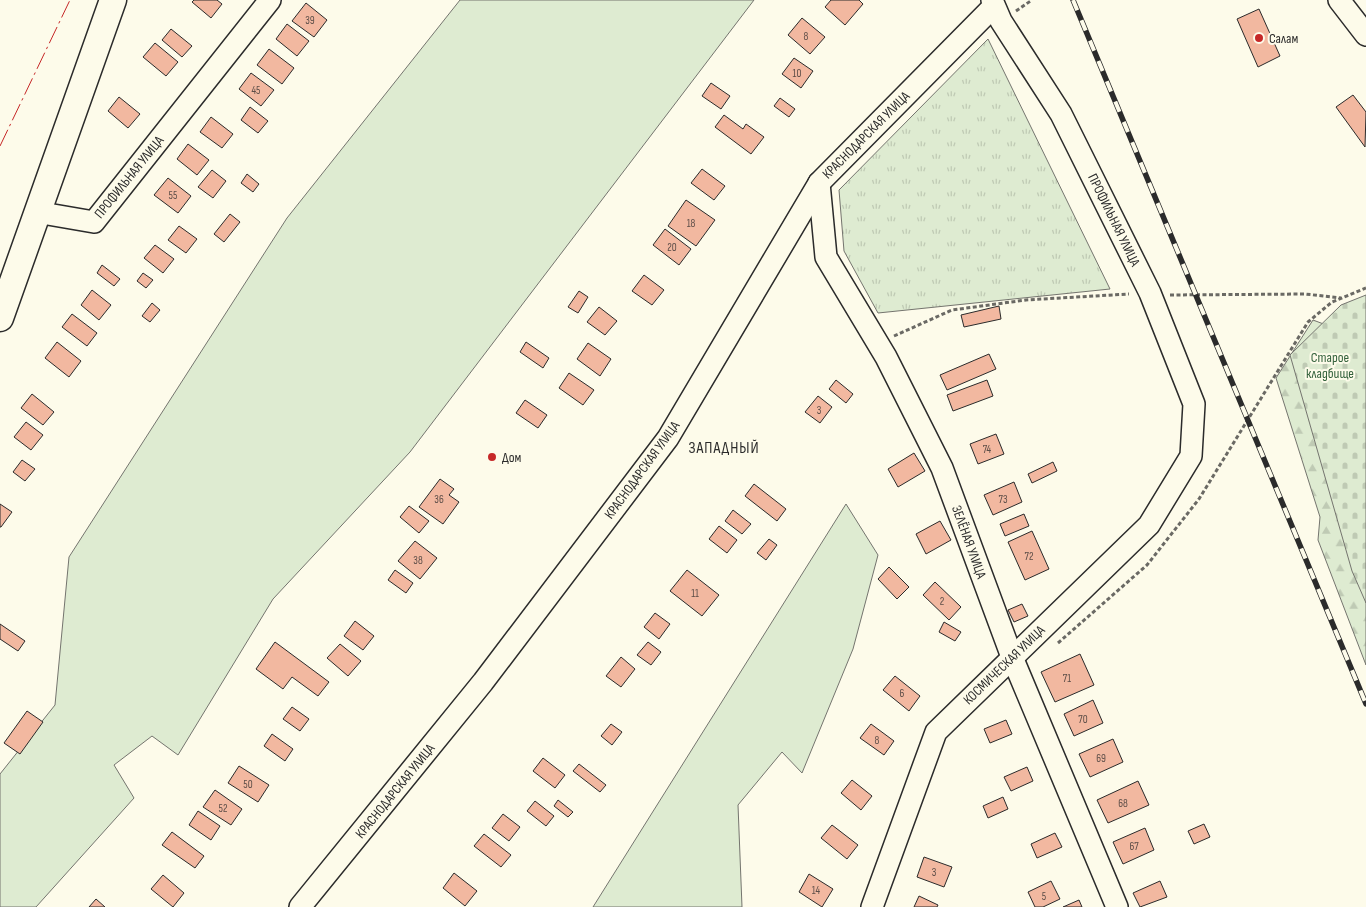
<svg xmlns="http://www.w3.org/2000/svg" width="1366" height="907" font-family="'Sofia Sans Condensed',sans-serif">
<defs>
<pattern id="grass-tufts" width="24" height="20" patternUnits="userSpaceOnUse" patternTransform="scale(1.25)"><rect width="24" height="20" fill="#deebd1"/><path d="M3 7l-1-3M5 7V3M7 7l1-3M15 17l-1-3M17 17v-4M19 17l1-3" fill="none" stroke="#bfcab4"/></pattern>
<pattern id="forest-firs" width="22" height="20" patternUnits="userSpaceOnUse" patternTransform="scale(1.25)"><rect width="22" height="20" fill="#deebd1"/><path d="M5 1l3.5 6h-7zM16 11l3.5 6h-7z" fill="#bfcab4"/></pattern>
<pattern id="cemetery-stones" width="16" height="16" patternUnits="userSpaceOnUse" patternTransform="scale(1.25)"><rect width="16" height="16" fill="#deebd1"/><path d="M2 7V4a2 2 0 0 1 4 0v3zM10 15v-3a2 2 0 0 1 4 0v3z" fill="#bfcab4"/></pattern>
</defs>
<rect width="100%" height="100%" fill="#fdfbea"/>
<!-- grass -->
<path fill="url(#grass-tufts)" stroke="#74746e" d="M988 39 1110 289 878 313 844 251 839 190Z"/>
<!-- forest -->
<path fill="url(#forest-firs)" stroke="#74746e" d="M1313 320 1350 334 1366 325V665L1318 540 1320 517 1276 378Z"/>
<!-- cemetery -->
<path fill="url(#cemetery-stones)" stroke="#74746e" d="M1366 295V603L1352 571 1290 355 1341 305Z"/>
<!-- garden -->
<g fill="#deebd1" stroke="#74746e">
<path d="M460 0H754L410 452 273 599 178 755 152 736 114 765 134 798 36 907H0V774L55 705 69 557 287 218Z"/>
<path d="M846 504 878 555 853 649 802 773 782 752 738 805 742 907H593Z"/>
</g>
<!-- building -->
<g fill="#f2b8a0" stroke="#2b2b2b">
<path d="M194 0H217L222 4 211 18 192 2Z"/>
<path d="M831 0H859L863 4 845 25 825 7Z"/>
<path d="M306 3 327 20 314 37 292 21Z"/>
<path d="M1259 9 1280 56 1258 67 1237 19Z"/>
<path d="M802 18 825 37 810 54 788 35Z"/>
<path d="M287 24 309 41 297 56 276 39Z"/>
<path d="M171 29 192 46 182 57 162 40Z"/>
<path d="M155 43 178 62 166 76 143 57Z"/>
<path d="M269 49 294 68 282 84 257 65Z"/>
<path d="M794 58 813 71 801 88 782 74Z"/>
<path d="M251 73 274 90 261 106 239 89Z"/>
<path d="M711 83 730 96 721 109 702 96Z"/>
<path d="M1353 95 1366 112 1365 147 1336 107Z"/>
<path d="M119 97 140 114 128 128 108 111Z"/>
<path d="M780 98 795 109 789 117 774 106Z"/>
<path d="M250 107 268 121 258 133 241 120Z"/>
<path d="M724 115 743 129 746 124 764 137 751 154 715 127Z"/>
<path d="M211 117 233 134 222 148 200 132Z"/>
<path d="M188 144 209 160 197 175 177 159Z"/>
<path d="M702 169 725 186 714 200 691 183Z"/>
<path d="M212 170 226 181 213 198 198 187Z"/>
<path d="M247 174 259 184 253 192 241 183Z"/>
<path d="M168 178 191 196 178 213 154 195Z"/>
<path d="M686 200 715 220 696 246 668 226Z"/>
<path d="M230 214 240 222 224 242 214 234Z"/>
<path d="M179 226 197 239 186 253 168 240Z"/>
<path d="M665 229 691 249 679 265 653 245Z"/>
<path d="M155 245 174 259 163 273 144 258Z"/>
<path d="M102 265 120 279 114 286 97 273Z"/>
<path d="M143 273 153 280 146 288 137 281Z"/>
<path d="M644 275 664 290 652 305 632 291Z"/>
<path d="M92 290 111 305 99 320 81 305Z"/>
<path d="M579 291 588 297 578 313 568 307Z"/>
<path d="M152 303 160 310 150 322 142 316Z"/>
<path d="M999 306 1001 319 964 327 961 315Z"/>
<path d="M599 307 617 321 605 335 587 322Z"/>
<path d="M72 314 97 333 87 346 62 327Z"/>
<path d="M57 342 81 361 69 377 45 358Z"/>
<path d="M526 342 549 358 543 368 520 352Z"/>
<path d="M588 343 611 359 600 376 577 359Z"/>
<path d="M989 354 996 369 947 390 940 375Z"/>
<path d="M569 373 594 390 583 405 559 388Z"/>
<path d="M836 380 853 394 846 403 829 389Z"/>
<path d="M987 380 993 396 953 411 947 395Z"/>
<path d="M32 394 54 412 43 425 21 408Z"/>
<path d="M818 396 832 407 820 423 805 412Z"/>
<path d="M525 400 547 415 538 428 516 413Z"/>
<path d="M26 422 43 435 31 450 14 437Z"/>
<path d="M996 434 1004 454 978 464 970 444Z"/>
<path d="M914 453 925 471 898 487 888 469Z"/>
<path d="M22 460 35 469 25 481 13 472Z"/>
<path d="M1053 462 1057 471 1032 483 1028 474Z"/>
<path d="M440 479 454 489 449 495 459 502 443 524 419 507Z"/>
<path d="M1014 482 1022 502 993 515 984 495Z"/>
<path d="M754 484 786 509 777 521 745 496Z"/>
<path d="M0 504 12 512 1 527H0Z"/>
<path d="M409 506 429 521 419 533 400 517Z"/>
<path d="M733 510 751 524 742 534 725 521Z"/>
<path d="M1024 514 1029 526 1005 536 1000 524Z"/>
<path d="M940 521 951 540 926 554 916 534Z"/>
<path d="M719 526 737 540 727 553 709 539Z"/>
<path d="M1032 531 1049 569 1025 580 1008 542Z"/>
<path d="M769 539 777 545 766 560 757 553Z"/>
<path d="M415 541 437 558 420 579 398 561Z"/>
<path d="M889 567 909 587 897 599 878 579Z"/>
<path d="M395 570 413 583 406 593 388 580Z"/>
<path d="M687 570 719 595 702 616 670 591Z"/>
<path d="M935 582 961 607 949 620 923 595Z"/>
<path d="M1022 604 1028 616 1014 622 1008 610Z"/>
<path d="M655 613 670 624 659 639 644 627Z"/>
<path d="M355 621 374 636 363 650 344 636Z"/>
<path d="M944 622 961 632 955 641 939 632Z"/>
<path d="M0 624 25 641 18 651 0 639Z"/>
<path d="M275 642 329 682 318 696 292 677 283 689 256 669Z"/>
<path d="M648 642 661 652 651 665 637 655Z"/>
<path d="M340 644 361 661 348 676 327 658Z"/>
<path d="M1080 654 1094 685 1055 702 1041 672Z"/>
<path d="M621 657 635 669 621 687 606 676Z"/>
<path d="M895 676 920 696 909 711 883 690Z"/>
<path d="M1093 700 1103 723 1074 736 1064 714Z"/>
<path d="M292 707 309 719 300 731 283 719Z"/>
<path d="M27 711 43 722 20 754 4 743Z"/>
<path d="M1006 720 1012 734 990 743 984 729Z"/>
<path d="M611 724 622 732 612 745 601 736Z"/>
<path d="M871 724 894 741 884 755 860 738Z"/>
<path d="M272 734 293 749 285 761 264 746Z"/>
<path d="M1113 739 1123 762 1090 777 1079 754Z"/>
<path d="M543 758 565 775 555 788 533 771Z"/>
<path d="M579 764 606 785 600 792 573 771Z"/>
<path d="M239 766 269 785 258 802 228 783Z"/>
<path d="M1027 767 1033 781 1011 791 1004 777Z"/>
<path d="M852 780 872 796 861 810 841 793Z"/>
<path d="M1138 781 1149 805 1108 823 1097 800Z"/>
<path d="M215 790 242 809 231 825 203 807Z"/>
<path d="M1003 797 1008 809 988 818 983 806Z"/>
<path d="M558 800 573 812 568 817 554 806Z"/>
<path d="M535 801 554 816 546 826 527 811Z"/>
<path d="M198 811 220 826 211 840 189 825Z"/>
<path d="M503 814 520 827 509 841 492 828Z"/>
<path d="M1204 824 1210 837 1194 844 1188 831Z"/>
<path d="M832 825 858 845 847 859 821 838Z"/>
<path d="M1145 828 1154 850 1123 864 1113 842Z"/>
<path d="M172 832 204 856 195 868 162 845Z"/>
<path d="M1055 833 1062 847 1037 858 1031 844Z"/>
<path d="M484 834 511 855 501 867 474 846Z"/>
<path d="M924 857 952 867 944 887 917 877Z"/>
<path d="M454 873 477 891 465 906 443 888Z"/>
<path d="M809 874 833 889 822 907 799 892Z"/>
<path d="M163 875 184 893 173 907 151 889Z"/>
<path d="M1051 881 1060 899 1043 907H1035L1028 892Z"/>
<path d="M1160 881 1167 897 1140 907 1133 893Z"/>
<path d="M919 896 938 905 937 907H914Z"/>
<path d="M96 899 105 907H89Z"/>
<path d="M1079 900 1082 907H1063Z"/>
</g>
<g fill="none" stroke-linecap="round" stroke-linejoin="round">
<defs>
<g id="minor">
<path d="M1339 0 1366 35"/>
<path d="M819 183 826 257 886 357 942 468 1012 657 1117 907"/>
<path d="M36 212 94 222 270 0"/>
<path d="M300 907 483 682 668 438 819 183 993 7"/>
<path d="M872 907 936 732 1149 525 1191 456 1194 404 1150 293 1061 114 1001 21 992 0"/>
</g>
<path id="major" d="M0 318 113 0"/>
</defs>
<!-- minor casing -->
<use href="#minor" stroke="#2b2b2b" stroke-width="24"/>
<!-- major casing -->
<use href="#major" stroke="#2b2b2b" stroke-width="29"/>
<!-- path -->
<g stroke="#6a6964" stroke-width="3" stroke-dasharray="4 2.5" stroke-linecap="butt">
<path d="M1016 11 1032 0"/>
<path d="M1170 295 1305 294 1341 298"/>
<path d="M894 336 952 310 1026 300 1129 294"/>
<path d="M1058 643 1147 565 1199 499 1308 322 1332 302 1366 288"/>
</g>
<!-- minor -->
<use href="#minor" stroke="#fdfbea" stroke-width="21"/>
<!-- major -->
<use href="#major" stroke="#fdfbea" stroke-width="26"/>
<defs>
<path id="rail" d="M1073 0 1366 704"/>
</defs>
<!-- rail casing -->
<use href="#rail" stroke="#2b2b2b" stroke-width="5.5"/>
<!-- rail -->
<use href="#rail" stroke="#fdfbea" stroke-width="4" stroke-dasharray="11" stroke-linecap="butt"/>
<!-- power -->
<path stroke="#c62828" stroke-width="1" stroke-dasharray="18 4 2.5 4" stroke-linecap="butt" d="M0 146 70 0"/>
</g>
<!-- markers -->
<g fill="#c62828" stroke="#fdfbea" stroke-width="2">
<circle cx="1259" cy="38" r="5"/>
<circle cx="492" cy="457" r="5"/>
</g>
<g text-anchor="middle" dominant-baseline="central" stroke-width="4" stroke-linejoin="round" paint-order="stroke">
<!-- number labels -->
<g font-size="11" fill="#5d4e48">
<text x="310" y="20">39</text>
<text x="806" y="36">8</text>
<text x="797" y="73">10</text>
<text x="256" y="90">45</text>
<text x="173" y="195">55</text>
<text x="691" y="223">18</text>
<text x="672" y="247">20</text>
<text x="819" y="410">3</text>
<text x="987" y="449">74</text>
<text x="439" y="499">36</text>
<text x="1003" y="499">73</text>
<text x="1029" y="556">72</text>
<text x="418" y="560">38</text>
<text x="695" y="593">11</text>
<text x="942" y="601">2</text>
<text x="1067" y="678">71</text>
<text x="902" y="693">6</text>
<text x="1083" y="719">70</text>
<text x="877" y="740">8</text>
<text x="1101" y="758">69</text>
<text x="248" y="784">50</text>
<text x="1123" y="803">68</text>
<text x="223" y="808">52</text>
<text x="1134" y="846">67</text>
<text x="934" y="872">3</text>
<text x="816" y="890">14</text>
<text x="1044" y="896">5</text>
</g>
<!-- poi labels -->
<g font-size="14" fill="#2b2b2b" stroke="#fdfbea" text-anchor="start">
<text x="1269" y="38">Салам</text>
<text x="502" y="457">Дом</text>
</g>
<!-- street labels -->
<g font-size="14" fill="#2b2b2b" stroke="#fdfbea">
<text transform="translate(866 135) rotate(-45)">КРАСНОДАРСКАЯ УЛИЦА</text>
<text transform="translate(129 177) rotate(-51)">ПРОФИЛЬНАЯ УЛИЦА</text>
<text transform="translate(1114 220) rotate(64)">ПРОФИЛЬНАЯ УЛИЦА</text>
<text transform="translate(642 470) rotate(-54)">КРАСНОДАРСКАЯ УЛИЦА</text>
<text transform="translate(969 542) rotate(70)">ЗЕЛЁНАЯ УЛИЦА</text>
<text transform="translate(1004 665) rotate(-44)">КОСМИЧЕСКАЯ УЛИЦА</text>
<text transform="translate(395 791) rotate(-51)">КРАСНОДАРСКАЯ УЛИЦА</text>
</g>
<!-- park labels -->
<g font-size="14" fill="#34623c" stroke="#fdfbea">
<text x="1330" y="357">Старое<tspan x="1330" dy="16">кладбище</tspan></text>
</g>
<!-- quarter labels -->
<g font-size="16" letter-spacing="1" fill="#2b2b2b" stroke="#fdfbea">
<text x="724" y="448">ЗАПАДНЫЙ</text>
</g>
</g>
</svg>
